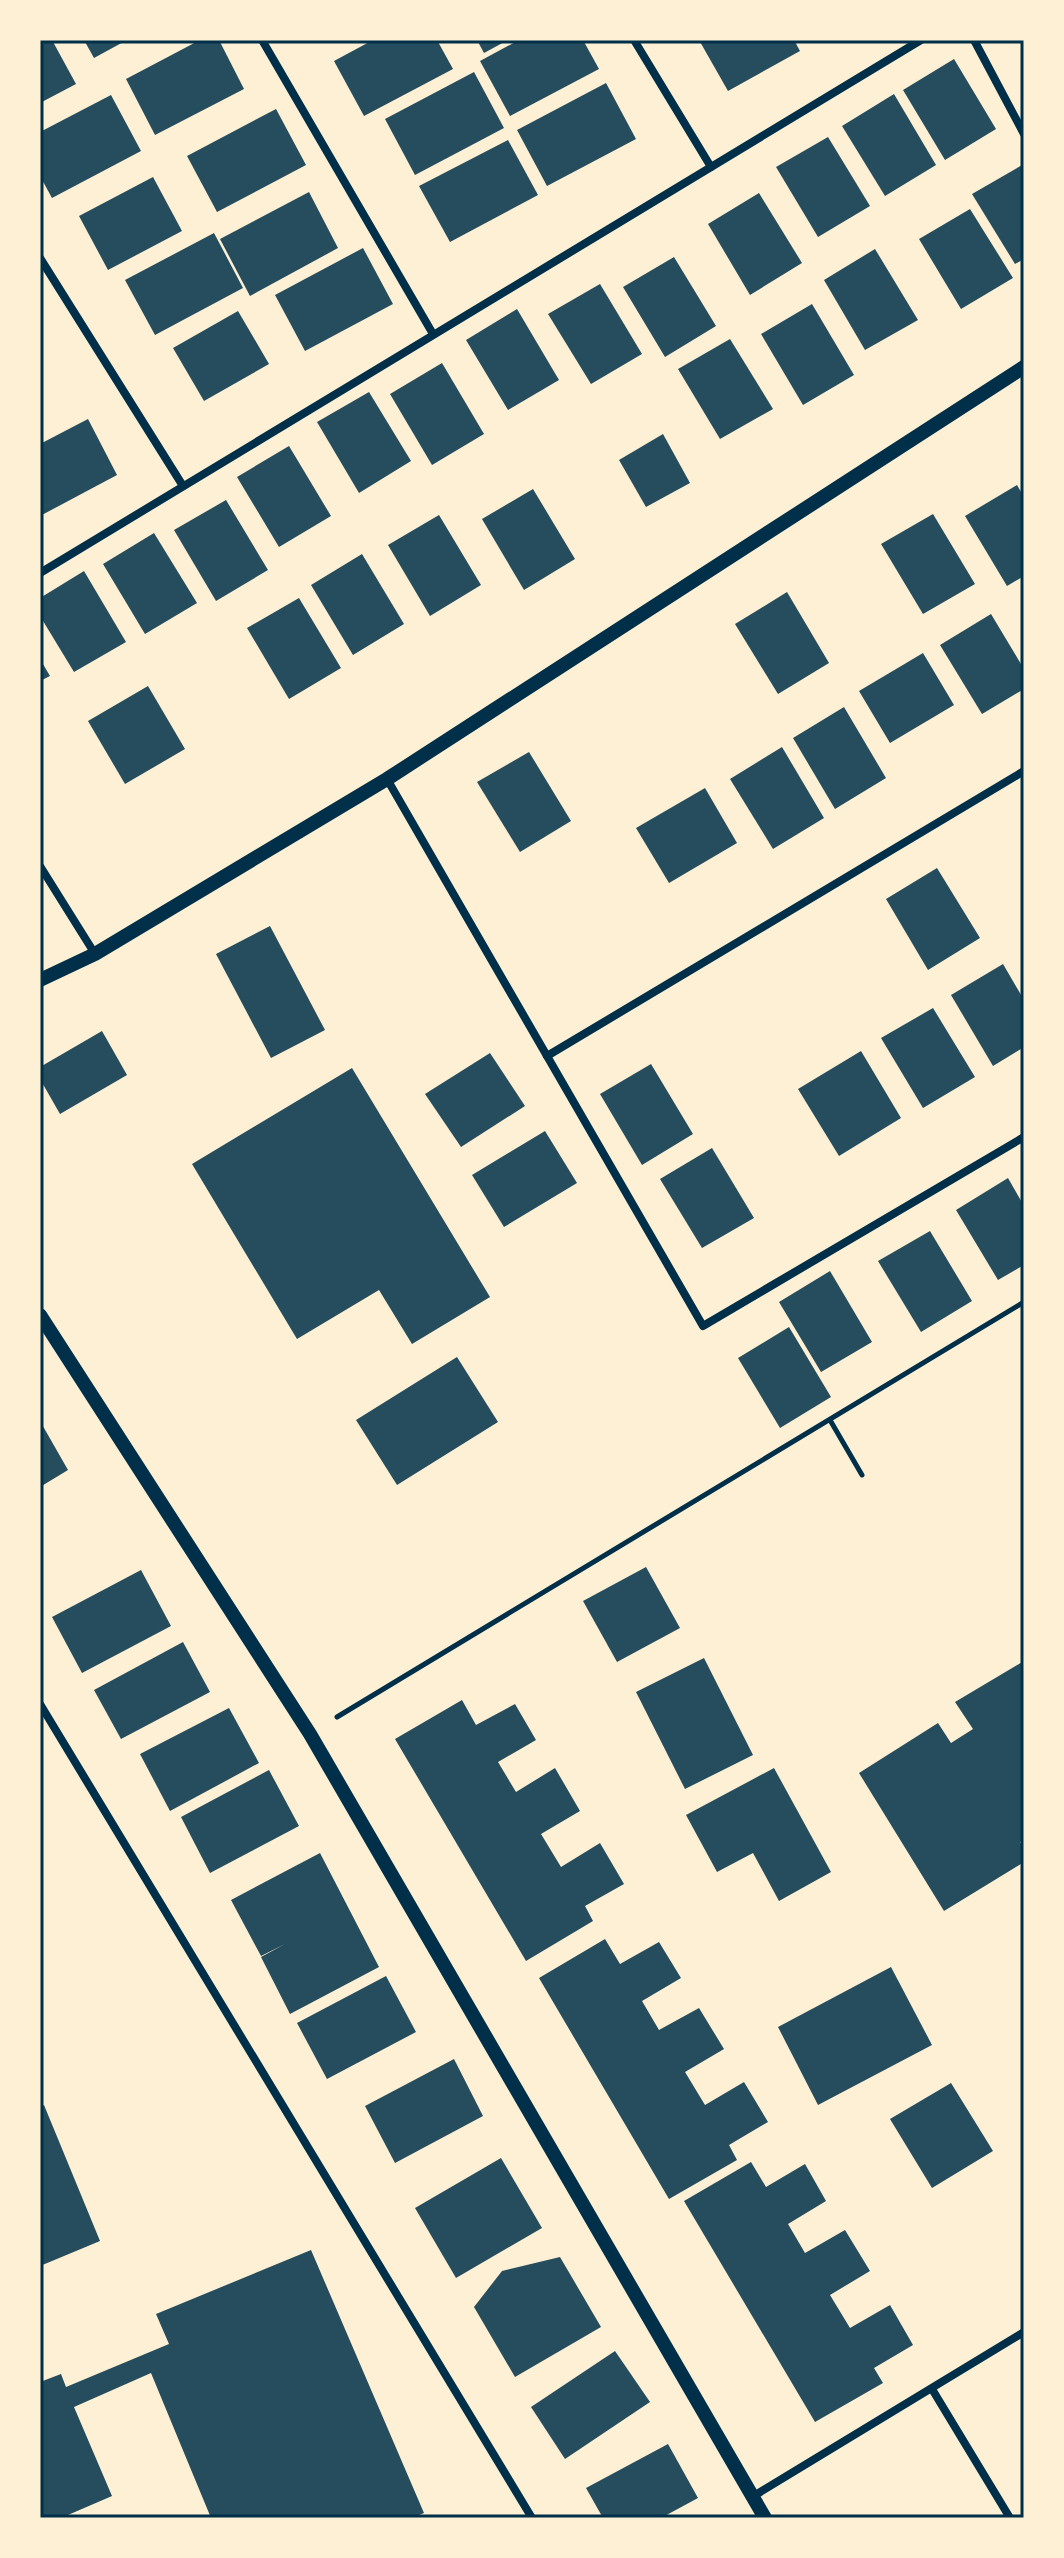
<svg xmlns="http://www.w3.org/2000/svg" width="1064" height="2558" font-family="Signika,sans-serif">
<rect width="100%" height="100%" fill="#fdf0d5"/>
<!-- building -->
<g fill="#264d5e">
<path d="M40 40H52L76 84 40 103Z"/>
<path d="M84 40H127L94 58Z"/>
<path d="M200 40H219L244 89 155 135 126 79Z"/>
<path d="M373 40H437L453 69 364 116 334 61Z"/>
<path d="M477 40H508L484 53Z"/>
<path d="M519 40H583L599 69 510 116 480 61Z"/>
<path d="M699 40H794L800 51 728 91Z"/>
<path d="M954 59 996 129 945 160 903 90Z"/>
<path d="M474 72 504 128 415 175 385 119Z"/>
<path d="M606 83 636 139 547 186 517 130Z"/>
<path d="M894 94 936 165 885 196 842 126Z"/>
<path d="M111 95 141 151 52 198 40 176V132Z"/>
<path d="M276 109 306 165 217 212 187 156Z"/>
<path d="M828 137 870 206 818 237 776 167Z"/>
<path d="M508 140 538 195 450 242 419 186Z"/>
<path d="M1024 164V259L1015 264 972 194Z"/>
<path d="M153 177 182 231 108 270 79 216Z"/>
<path d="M309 192 338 248 250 296 220 239Z"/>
<path d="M759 193 802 263 750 295 708 224Z"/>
<path d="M970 209 1013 278 961 309 919 239Z"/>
<path d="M214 233 243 288 155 335 125 280Z"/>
<path d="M363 248 393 304 305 351 275 295Z"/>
<path d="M875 249 918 320 865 350 824 280Z"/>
<path d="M674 257 716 326 665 357 623 287Z"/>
<path d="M600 284 642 354 591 384 548 314Z"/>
<path d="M812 304 854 375 803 405 761 334Z"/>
<path d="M517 309 559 380 508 410 466 340Z"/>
<path d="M238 311 269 364 204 401 173 348Z"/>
<path d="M730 339 773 409 720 439 678 369Z"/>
<path d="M442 363 484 434 432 465 390 394Z"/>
<path d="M369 392 411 461 359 493 317 422Z"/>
<path d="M88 419 117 475 40 516V444Z"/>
<path d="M663 434 690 483 646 507 619 460Z"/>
<path d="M289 446 331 516 279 547 237 477Z"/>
<path d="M1017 485 1024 497V576L1007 586 965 516Z"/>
<path d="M533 489 575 559 524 590 482 519Z"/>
<path d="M226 500 268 570 216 601 174 530Z"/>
<path d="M933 514 975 584 923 614 881 544Z"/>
<path d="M439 515 481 585 430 616 388 545Z"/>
<path d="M154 533 197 603 145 634 103 564Z"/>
<path d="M362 554 404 624 353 655 311 585Z"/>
<path d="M84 571 126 642 74 672 40 616V598Z"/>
<path d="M787 592 829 663 778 694 735 624Z"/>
<path d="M299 598 341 668 289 699 247 628Z"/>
<path d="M991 614 1024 669V689L982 714 940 645Z"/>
<path d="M923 653 954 705 890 743 859 691Z"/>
<path d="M40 659 50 676 40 681Z"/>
<path d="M148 686 185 749 125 784 88 721Z"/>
<path d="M844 707 886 778 835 809 793 738Z"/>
<path d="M782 747 824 818 773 849 730 779Z"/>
<path d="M529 752 571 821 520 852 477 782Z"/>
<path d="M705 788 737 843 669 883 636 828Z"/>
<path d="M937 868 980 938 928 970 886 899Z"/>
<path d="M270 926 325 1030 271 1058 216 954Z"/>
<path d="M1003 964 1024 1000V1047L993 1066 951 995Z"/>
<path d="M933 1008 975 1077 923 1108 881 1038Z"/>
<path d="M102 1031 127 1075 60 1114 40 1079V1067Z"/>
<path d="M861 1051 901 1118 839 1156 798 1089Z"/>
<path d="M490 1053 525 1106 461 1147 425 1094Z"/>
<path d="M651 1064 693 1134 642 1165 600 1094Z"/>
<path d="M352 1068 490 1297 412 1344 379 1290 297 1339 192 1164Z"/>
<path d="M545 1131 577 1183 504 1227 472 1175Z"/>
<path d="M712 1148 754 1218 702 1248 660 1179Z"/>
<path d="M1008 1178 1024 1206V1265L998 1280 956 1210Z"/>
<path d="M930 1231 972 1301 921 1332 878 1261Z"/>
<path d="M830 1271 872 1342 821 1372 779 1302Z"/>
<path d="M789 1327 831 1397 780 1428 738 1358Z"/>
<path d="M457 1357 498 1422 397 1485 356 1420Z"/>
<path d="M40 1421 68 1470 40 1487Z"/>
<path d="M646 1567 680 1628 617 1662 583 1601Z"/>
<path d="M141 1570 171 1626 82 1673 52 1617Z"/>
<path d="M183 1642 210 1692 121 1739 94 1690Z"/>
<path d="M704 1658 753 1755 685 1789 636 1692Z"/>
<path d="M1024 1661V1840L1020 1842 1024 1847V1862L944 1911 859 1773 938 1723 951 1743 973 1729 955 1702Z"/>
<path d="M462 1700 476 1725 515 1704 536 1740 498 1762 516 1792 555 1768 580 1811 541 1834 561 1867 600 1843 624 1884 585 1906 593 1921 526 1961 395 1739Z"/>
<path d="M229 1708 259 1763 170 1811 140 1754Z"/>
<path d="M774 1768 831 1872 779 1901 753 1853 717 1872 686 1815Z"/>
<path d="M269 1770 299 1826 210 1873 181 1817Z"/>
<path d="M320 1853 379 1967 290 2014 261 1957 285 1944 261 1956 231 1900Z"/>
<path d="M605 1939 620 1964 659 1942 681 1978 642 2001 659 2030 699 2008 724 2049 685 2072 705 2105 744 2082 768 2122 729 2145 737 2160 669 2199 539 1978Z"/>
<path d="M891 1967 932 2045 818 2105 778 2027Z"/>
<path d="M386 1976 416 2032 327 2079 297 2023Z"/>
<path d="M454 2059 483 2116 395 2163 365 2106Z"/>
<path d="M951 2083 993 2151 932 2188 890 2119Z"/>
<path d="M44 2105 100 2241 40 2266V2107Z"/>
<path d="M501 2158 542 2228 456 2278 415 2208Z"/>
<path d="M751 2162 766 2187 805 2164 826 2201 788 2224 805 2253 845 2230 870 2271 830 2295 850 2328 890 2305 913 2345 874 2368 883 2383 815 2422 684 2201Z"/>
<path d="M311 2250 424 2513 412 2518H211L151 2373 74 2407 112 2496 61 2518H40V2382L61 2374 66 2387 169 2344 156 2314Z"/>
<path d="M560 2257 601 2327 515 2377 474 2307 502 2271Z"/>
<path d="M615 2351 650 2402 565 2459 531 2407Z"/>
<path d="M668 2444 698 2498 661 2518H603L586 2488Z"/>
</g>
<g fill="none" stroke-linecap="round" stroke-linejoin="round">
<!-- path -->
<g stroke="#003049" stroke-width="5">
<path d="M830 1420 862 1475"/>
<path d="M337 1717 1024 1302"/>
</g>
<!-- minor -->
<g stroke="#003049" stroke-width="8">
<path d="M262 40 433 334"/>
<path d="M634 40 711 167"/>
<path d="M974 40 1024 134"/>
<path d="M40 258 183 486"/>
<path d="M40 573 921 40"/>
<path d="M387 779 703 1326 1024 1137"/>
<path d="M40 866 95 954"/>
<path d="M547 1056 1024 771"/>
<path d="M40 1704 532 2518"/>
<path d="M932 2389 1010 2518"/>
<path d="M752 2497 1024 2332"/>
</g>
<!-- tertiary -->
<g stroke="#003049" stroke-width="14">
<path d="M40 980 95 954 387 779 1024 367"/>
<path d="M40 1315 310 1734 765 2518"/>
</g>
</g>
<!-- border -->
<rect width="1064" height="2558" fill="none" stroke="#fdf0d5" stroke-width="84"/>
<rect x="42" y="42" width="980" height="2474" fill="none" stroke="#003049" stroke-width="3"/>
</svg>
